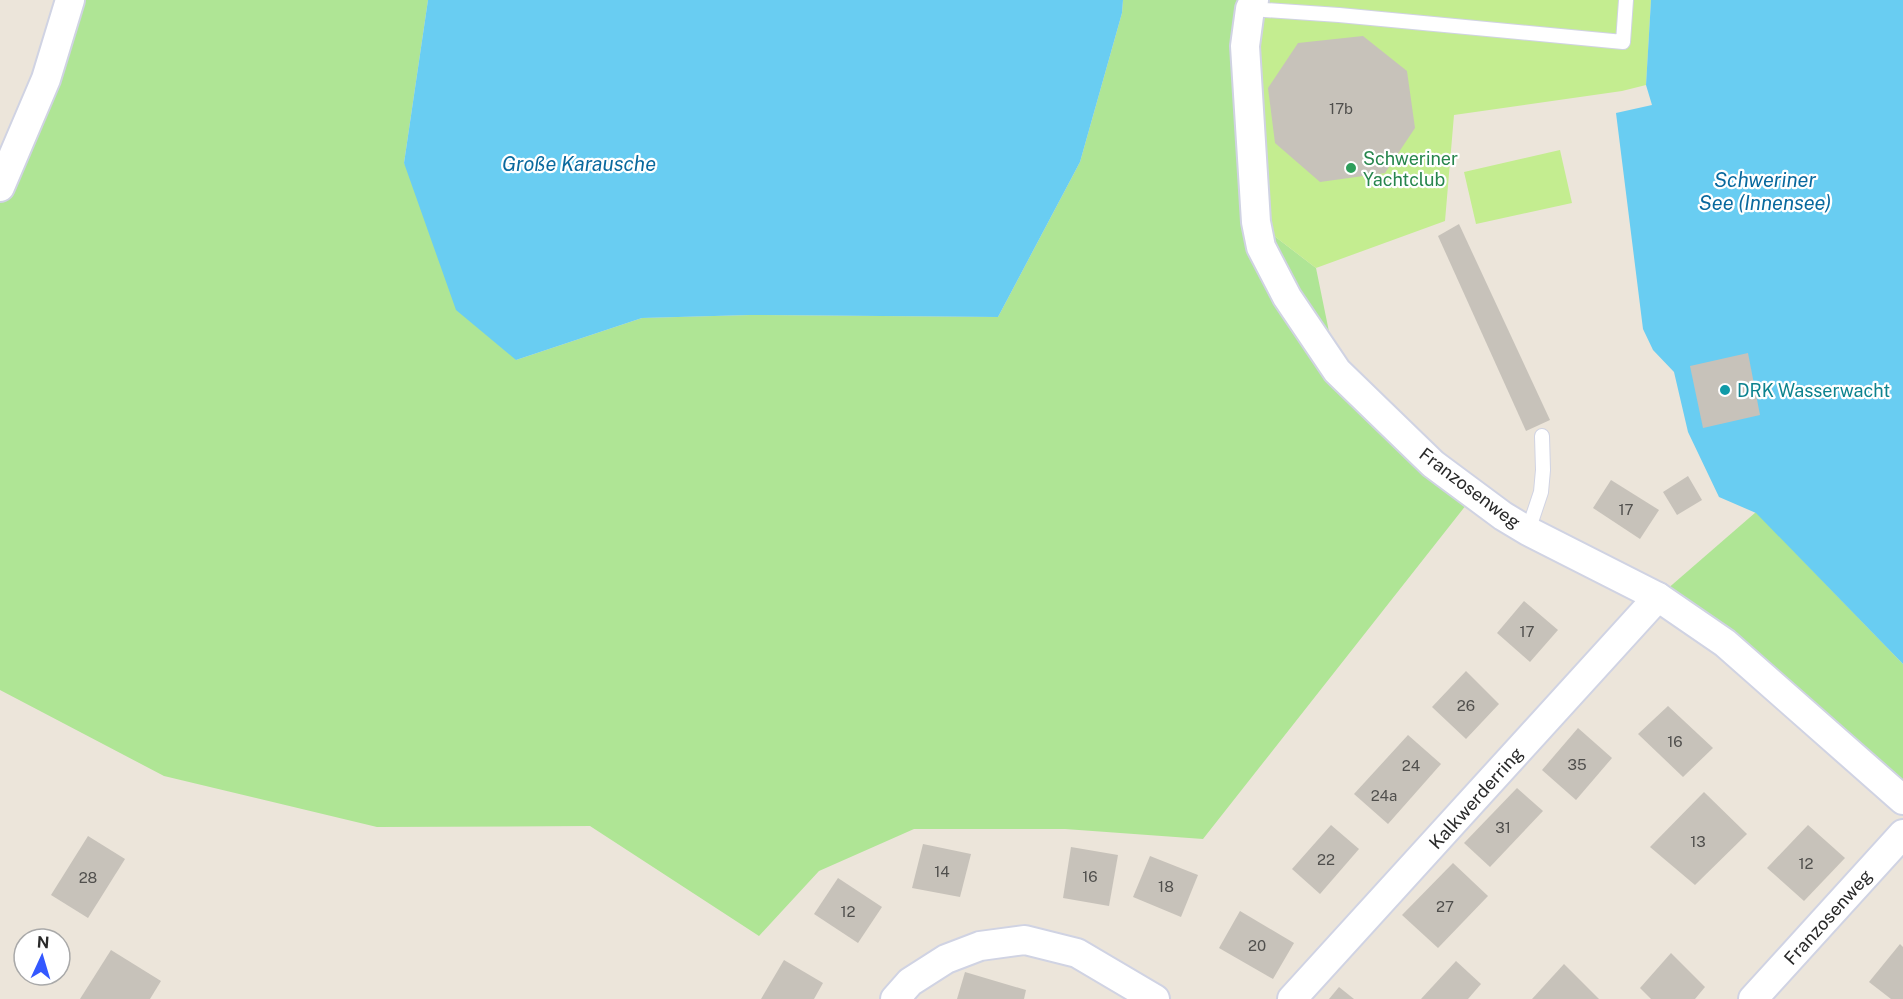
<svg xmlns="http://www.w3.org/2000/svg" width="1903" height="999" font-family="'Public Sans',sans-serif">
<rect width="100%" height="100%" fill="#ece5da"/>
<!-- green -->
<g fill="#afe595">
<path d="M70 0H428L404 163 516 360 642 318 750 315 998 317 1080 162 1122 13 1123 0H1260L1256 222 1316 268 1337 371 1474 495 1203 839 1065 829H914L819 871 759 936 590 826 377 827 164 776 0 690V187Z"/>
<path d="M1756 512 1903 664V800L1658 597Z"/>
</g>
<!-- pitch -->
<g fill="#c4ed90">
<path d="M1260 0H1651L1646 85 1622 91 1454 115 1445 221 1316 268 1256 222 1245 46Z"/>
<path d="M1560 150 1572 203 1476 224 1464 172Z"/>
</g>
<!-- water -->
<g fill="#69cdf2">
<path d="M428 0H1123L1122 13 1080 162 998 317 750 315 642 318 516 360 456 310 404 163Z"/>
<path d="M1651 0H1903V664L1756 513 1719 497 1688 432 1674 372 1653 350 1643 329 1616 113 1652 105 1646 85Z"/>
</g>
<!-- building -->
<g fill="#c7c2ba">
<path d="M1363 36 1407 71 1415 128 1385 173 1320 182 1275 143 1268 88 1298 43Z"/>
<path d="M1459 224 1550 420 1526 431 1438 236Z"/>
<path d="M1748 353 1760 415 1703 428 1690 366Z"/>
<path d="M1688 476 1702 500 1677 515 1663 492Z"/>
<path d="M1611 480 1659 510 1640 539 1593 508Z"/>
<path d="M1524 601 1558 630 1530 662 1497 633Z"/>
<path d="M1466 671 1499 704 1466 739 1432 707Z"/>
<path d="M1668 706 1713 748 1683 777 1638 734Z"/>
<path d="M1578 728 1612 758 1576 800 1542 770Z"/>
<path d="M1408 735 1441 764 1388 824 1354 794Z"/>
<path d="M1517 788 1543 811 1490 867 1464 843Z"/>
<path d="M1704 792 1747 834 1695 885 1650 847Z"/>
<path d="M1331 825 1359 849 1320 894 1292 869Z"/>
<path d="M1808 825 1845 858 1804 901 1767 868Z"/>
<path d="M88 836 125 859 88 918 51 895Z"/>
<path d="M923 844 971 854 960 897 912 888Z"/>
<path d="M1071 847 1118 855 1109 906 1063 898Z"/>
<path d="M1150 856 1198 875 1181 917 1133 897Z"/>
<path d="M1453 863 1488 896 1438 948 1402 915Z"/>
<path d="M838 878 882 907 858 943 814 914Z"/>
<path d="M1240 911 1294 943 1273 979 1219 948Z"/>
<path d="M1900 944 1903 947V999H1891L1869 982Z"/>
<path d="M111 950 161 981 150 999H80Z"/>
<path d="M1671 953 1705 987 1695 999H1651L1640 988Z"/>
<path d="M784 960 823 983 814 999H761Z"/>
<path d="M1456 961 1481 984 1468 999H1421Z"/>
<path d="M1564 964 1599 999H1532Z"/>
<path d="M965 972 1026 990 1024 999H957Z"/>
<path d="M1339 987 1354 999H1329Z"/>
</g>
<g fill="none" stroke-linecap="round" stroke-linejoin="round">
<defs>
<g id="service">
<path d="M1250 9 1339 15 1623 42 1626 0"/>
<path d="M1528 531 1541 492 1543 470 1542 436"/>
</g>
<g id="minor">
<path d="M1254 0 1250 9 1245 46 1256 222 1261 247 1287 297 1337 371 1433 464 1503 516 1528 531 1658 597 1725 643 1903 800"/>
<path d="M0 187 46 79 70 0"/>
<path d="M895 999 910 982 946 959 980 946 1025 940 1077 953 1155 999"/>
<path d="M1292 999 1658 597"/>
<path d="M1753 999 1903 834"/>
</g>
</defs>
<!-- service casing -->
<use href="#service" stroke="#d0d3e3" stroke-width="16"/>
<!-- minor casing -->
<use href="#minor" stroke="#d0d3e3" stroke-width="32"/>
<!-- service -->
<use href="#service" stroke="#fff" stroke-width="14"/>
<!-- minor -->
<use href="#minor" stroke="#fff" stroke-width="28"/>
</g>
<!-- markers -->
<circle fill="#2e9e5b" stroke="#fff" stroke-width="2" cx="1351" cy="168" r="6"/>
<circle fill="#0f9aa8" stroke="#fff" stroke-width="2" cx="1725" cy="390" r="6"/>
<g text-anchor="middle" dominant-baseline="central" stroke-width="4.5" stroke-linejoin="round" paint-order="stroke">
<!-- number labels -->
<g font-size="15" fill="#504f4d">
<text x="1341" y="108">17b</text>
<text x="1626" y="509">17</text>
<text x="1527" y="631">17</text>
<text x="1466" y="705">26</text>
<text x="1675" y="741">16</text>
<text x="1577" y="764">35</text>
<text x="1411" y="765">24</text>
<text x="1384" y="795">24a</text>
<text x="1503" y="827">31</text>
<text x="1698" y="841">13</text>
<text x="1326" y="859">22</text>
<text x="1806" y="863">12</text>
<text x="942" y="871">14</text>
<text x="1090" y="876">16</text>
<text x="88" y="877">28</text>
<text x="1166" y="886">18</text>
<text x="1445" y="906">27</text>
<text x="848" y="911">12</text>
<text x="1257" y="945">20</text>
</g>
<!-- leisure labels -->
<g font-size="18" fill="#27864d" stroke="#fff" text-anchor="start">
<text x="1363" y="158">Schweriner<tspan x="1363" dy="21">Yachtclub</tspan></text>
</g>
<!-- culture labels -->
<g font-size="18" fill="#0d838f" stroke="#fff" text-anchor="start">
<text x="1737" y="390">DRK Wasserwacht</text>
</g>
<!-- street labels -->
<g font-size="18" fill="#292929" stroke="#fff">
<text transform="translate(1470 488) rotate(37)">Franzosenweg</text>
<text transform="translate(1476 798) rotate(-48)">Kalkwerderring</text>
<text transform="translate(1828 917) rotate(-48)">Franzosenweg</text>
</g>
<!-- water labels -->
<g font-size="20" font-style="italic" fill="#09699e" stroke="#fff">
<text x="579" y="164">Große Karausche</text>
<text x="1765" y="180">Schweriner<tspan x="1765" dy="23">See (Innensee)</tspan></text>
</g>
</g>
<!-- north arrow -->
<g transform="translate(42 957) rotate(4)"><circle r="28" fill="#ffffff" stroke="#a9a9a9" stroke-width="1.5"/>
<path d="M0-4.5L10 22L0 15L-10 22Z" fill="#3458ff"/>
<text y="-9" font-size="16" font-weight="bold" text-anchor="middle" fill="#292929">N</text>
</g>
</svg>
